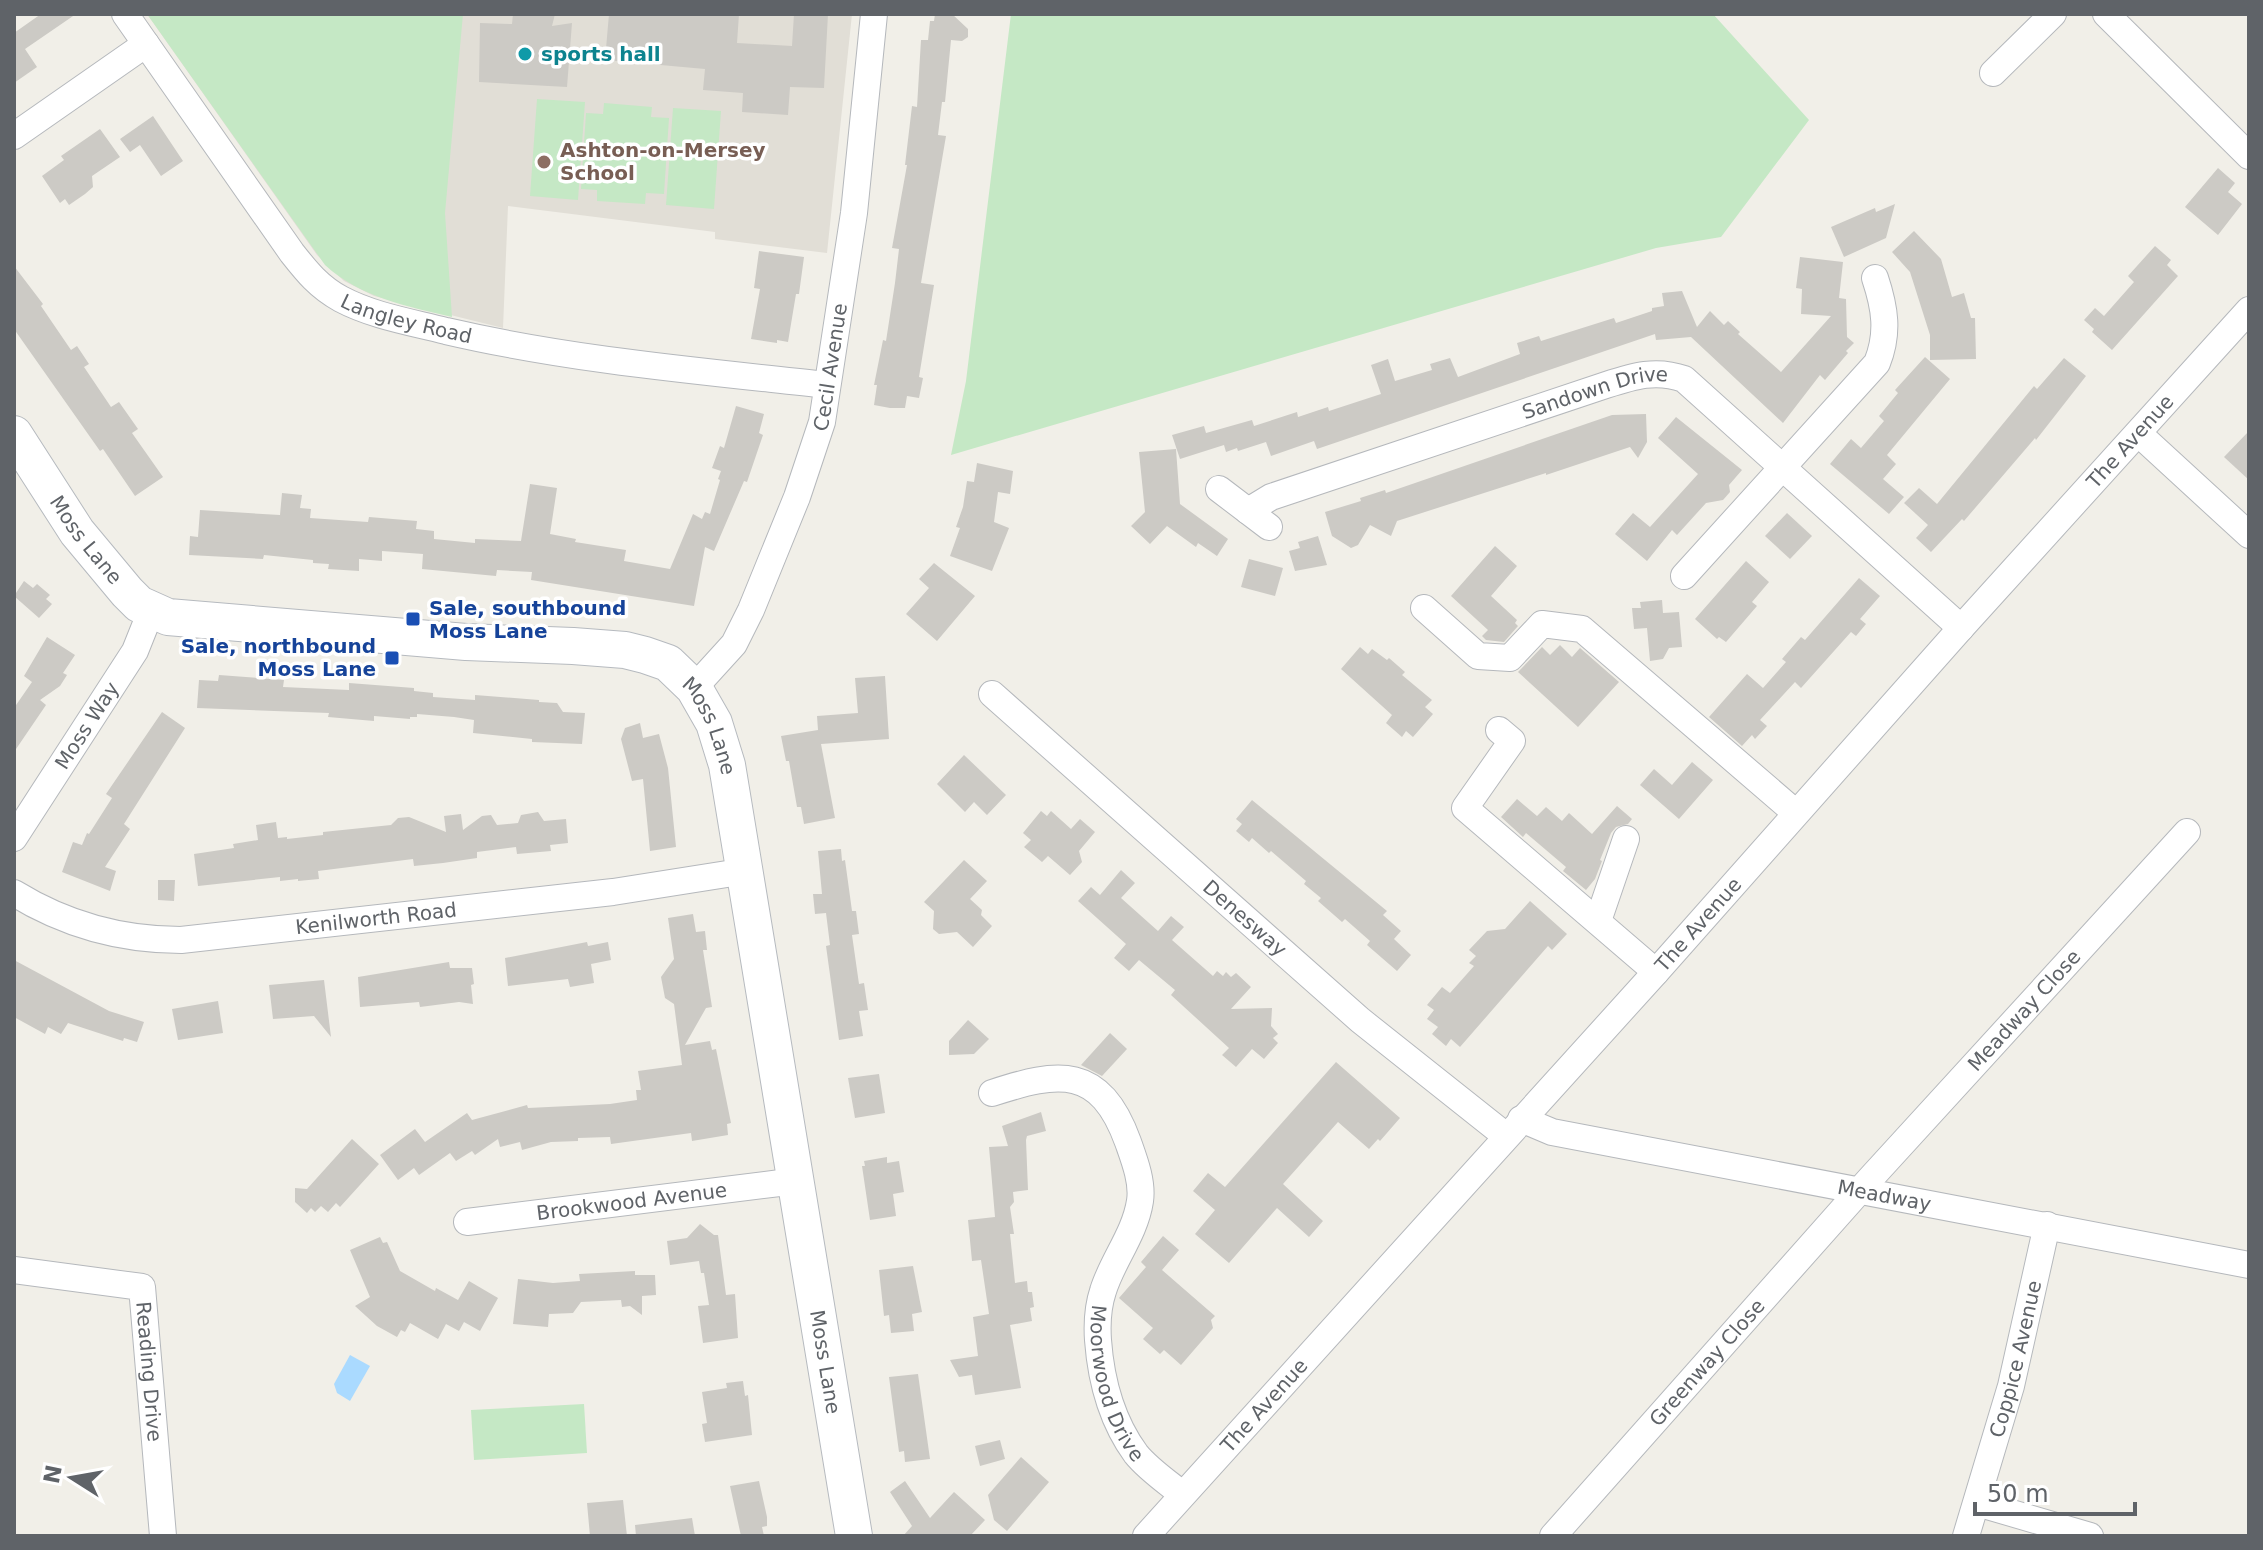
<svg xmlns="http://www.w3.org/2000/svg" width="2263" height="1550" font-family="'DejaVu Sans',sans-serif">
<rect width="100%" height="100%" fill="#f1efe8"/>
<!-- education -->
<path fill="#e1ded6" d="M147 14H852L827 253 715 239V232L508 206 503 328 374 296 344 281 317 255Z"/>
<!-- green -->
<g fill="#c5e8c5">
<path d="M147 14H463L445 213 452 317C407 306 361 298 325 265Z"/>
<path d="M1011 14H1713L1809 120 1721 237 1656 248 951 455 966 381Z"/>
<path d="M537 99 585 102 578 200 530 196Z"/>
<path d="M604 103 652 107 651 117 669 118 664 194 646 193 645 204 597 201V190L581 189 586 113 603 114Z"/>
<path d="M673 108 721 111 714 209 666 205Z"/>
<path d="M584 1404 587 1453 474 1460 471 1410Z"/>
</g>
<!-- water -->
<path fill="#aadaff" d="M350 1355 370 1366 350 1401 337 1393 334 1384Z"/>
<!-- building -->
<g fill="#cccac5">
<path d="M41 14H76L25 49 37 67 14 83V33Z"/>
<path d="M513 14H555L552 26 572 23 567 87 479 82 480 23 512 24Z"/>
<path d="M609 14H739L737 43 792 46 794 14H828L824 88 790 87 788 115 742 112 743 93 703 90 705 69 605 60Z"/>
<path d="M935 14H952L968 29V37L962 41 951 40 945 102H942L938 135 946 136 921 283 934 285 919 377 923 378 919 398 907 396 905 408H890L874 405 877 385H874L883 340 886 341 895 283 899 249 892 248 907 165H905L912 106 917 107 921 40H928L930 21H934Z"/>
<path d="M153 116 183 161 161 176 140 145 130 152 120 139Z"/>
<path d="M100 129 120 157 92 176 93 187 85 194 69 205 65 199 60 203 42 176 64 160 61 156Z"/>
<path d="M2218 168 2235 183 2228 192 2242 204 2218 235 2185 207Z"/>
<path d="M1895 204 1886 238 1844 257 1831 227 1875 208 1876 212Z"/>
<path d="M1914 231 1941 259 1952 297 1964 293 1971 318H1975L1976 359 1930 360V335L1910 272 1892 252Z"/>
<path d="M2155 246 2171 260 2167 265 2178 276 2112 350 2092 332 2094 329 2084 320 2095 308 2104 316 2134 282 2128 276Z"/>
<path d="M759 251 804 257 799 294H796L788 342 777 340V343L751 339 760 289 754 288Z"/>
<path d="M1800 257 1843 262 1839 298 1846 299 1847 337 1854 343 1846 351 1848 353 1825 380 1820 375 1783 423 1691 337 1656 340 1655 334 1317 449 1314 441 1271 456 1266 442 1238 451 1237 448 1226 452 1224 445 1180 459 1172 435 1204 426 1206 433 1252 420 1254 426 1297 412 1298 417 1328 407 1329 411 1381 394 1371 365 1388 359 1395 381 1432 370 1430 364 1450 358 1458 377 1520 354 1517 343 1539 336 1541 341 1614 318 1616 323 1652 311V308L1664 306 1662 293 1682 291 1697 327 1710 311 1724 325 1728 321 1740 332 1738 334 1781 372 1831 316 1801 314 1802 289 1796 288Z"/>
<path d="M14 266 43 304 41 306 71 350 77 346 89 364 84 367 111 407 119 402 138 429 132 433 163 477 135 496 103 449 100 451 14 329Z"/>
<path d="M1925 357 1950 379 1887 455 1896 464 1883 479 1904 497 1889 514 1830 464 1851 439 1861 448 1884 421 1879 416 1898 393 1895 390Z"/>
<path d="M2064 358 2086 376 2036 440 2035 438 1964 521 1962 519 1931 552 1916 538 1928 525 1904 503 1919 488 1937 504 2034 386 2037 389Z"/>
<path d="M736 406 764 414 759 433 763 435 747 482 744 481 714 551 705 547 694 606 531 580 532 572 497 570 496 576 422 569 423 554 382 551V561L359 559V571L328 569 329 564 313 563V560L264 555 263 559 189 555 190 536 198 537 200 510 280 515 282 493 302 495 300 508 311 509 310 518 368 522 369 517 417 521 416 529 434 531V539L475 543V539L521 541 530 484 557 488 550 534 576 539 575 542 626 550 624 561 670 569 693 514 702 519 705 512 710 514 720 480 718 479 721 471 712 468 720 446 724 448Z"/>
<path d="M1646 414 1647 442 1638 458 1630 447 1546 475V473L1397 521 1391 536 1370 525 1358 545 1351 548 1332 536 1325 512 1361 501 1360 498 1385 490 1386 493 1612 415Z"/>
<path d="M1676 417 1742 470 1729 485 1730 492 1723 500 1706 503 1677 535 1672 530 1647 561 1615 534 1633 513 1650 527 1698 474 1658 438Z"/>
<path d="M2249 431V480L2224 457Z"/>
<path d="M1176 449 1180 504 1228 539 1217 556 1198 543 1196 547 1167 526 1150 544 1131 526 1145 512 1139 452Z"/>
<path d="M977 463 1013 471 1010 494 998 492 994 522 1009 528 992 571 950 556 960 528 956 527 963 507 967 481 974 482Z"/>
<path d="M1787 513 1812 536 1790 559 1765 536Z"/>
<path d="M1318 536 1327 565 1295 571 1289 551 1300 548 1298 542Z"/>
<path d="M1495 546 1517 566 1491 596 1517 620 1515 623 1518 626 1504 642 1486 640 1482 636 1488 630 1451 596Z"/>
<path d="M1249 559 1283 568 1275 596 1241 587Z"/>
<path d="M1746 561 1769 582 1752 602 1757 606 1726 642 1719 637 1717 639 1695 619Z"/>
<path d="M934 563 975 596 937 641 906 614 929 588 919 579Z"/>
<path d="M1859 578 1880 596 1860 619 1866 624 1856 636 1851 632 1801 688 1795 682 1760 720 1767 726 1755 739 1752 735 1742 746 1709 717 1747 674 1763 688 1786 662 1782 659 1801 637 1805 640Z"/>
<path d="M24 581 33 588 37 584 50 595 46 599 52 604 39 618 14 596Z"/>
<path d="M1662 600 1663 613 1679 612 1682 647 1669 648 1663 659 1650 661 1647 628 1634 629 1632 608H1641L1640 602Z"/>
<path d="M47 637 75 655 63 673 67 675 60 686 40 700 46 705 14 752V708L32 682 24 676Z"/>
<path d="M1560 645 1572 657 1580 648 1619 682 1578 727 1518 672 1542 647 1550 655Z"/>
<path d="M1360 647 1368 654 1372 649 1387 660 1389 658 1405 672 1402 675 1432 700 1425 707 1433 714 1413 737 1406 731 1402 737 1386 723 1392 715 1341 669Z"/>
<path d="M219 675 284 680 283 687 349 690V683L414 688V691L433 693V697L475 700V695L539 700V702L557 703 563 712 585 713 582 744 532 742V739L473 733 474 720 454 717 417 714V717H410V719L374 716V721L328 717 329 713 197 708 199 680 218 681Z"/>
<path d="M885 676 889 739 821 744 835 818 804 824 801 807H797L789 761H786L781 736 818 730 817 716 858 713 855 678Z"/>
<path d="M162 712 185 728 124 824 130 829 105 867 116 871 110 891 62 872 73 842 82 845 87 833 89 834 112 798 106 794Z"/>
<path d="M640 723 643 738 659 734 668 768 676 847 650 851 643 779 632 781 621 739 625 728Z"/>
<path d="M964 755 1006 795 987 815 974 802 965 812 937 784Z"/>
<path d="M1692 762 1713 780 1679 819 1640 785 1654 769 1672 785Z"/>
<path d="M1517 799 1537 816 1546 807 1562 821 1569 813 1592 834 1617 806 1632 819 1628 824 1616 827 1611 833 1600 860 1602 861 1595 879 1586 890 1563 871 1566 867 1526 833 1523 837 1501 817Z"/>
<path d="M1252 800 1387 911 1383 915 1401 931 1394 939 1411 955 1397 971 1367 945 1370 941 1345 919 1342 922 1318 901 1321 898 1304 884 1306 881 1271 851 1269 853 1252 838 1249 842 1236 831 1242 824 1236 819Z"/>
<path d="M1041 811 1047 816 1051 811 1071 829 1080 819 1095 832 1079 851 1082 862 1070 875 1048 856 1042 862 1024 847 1031 840 1023 833Z"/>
<path d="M538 812 544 821 566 819 568 843 550 845 551 851 517 854 516 847 477 852V858L443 863 414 866 413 859 318 871 319 879 298 881V879L280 881V877L198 886 194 854 234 848 233 844 258 840 256 825 276 822 278 838 287 837V839L323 835V832L391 825 398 818 409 817 446 832 444 816 461 814 463 830 482 816 491 815 497 825 518 823 521 815Z"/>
<path d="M841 849 842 861 845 860 852 911H856L859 934 852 935 859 984 864 983 868 1010 859 1011 863 1036 839 1040 826 946 830 945 826 913 815 914 813 894H822L818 851Z"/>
<path d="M964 860 987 881 970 899 982 910 981 915 992 926 973 947 957 932 939 934 933 929 934 911 924 902Z"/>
<path d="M1121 870 1135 883 1121 898 1158 931 1171 916 1184 927 1172 940 1213 976 1217 971 1223 976 1226 972 1231 977 1236 973 1251 987 1231 1009 1272 1008 1271 1026 1278 1034 1273 1038 1278 1043 1264 1059 1252 1049 1236 1067 1222 1055 1229 1048 1171 995 1175 990 1139 960 1129 971 1114 958 1126 944 1078 901 1091 887 1100 895Z"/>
<path d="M158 880H175L174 901 158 900Z"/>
<path d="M1530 901 1567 934 1552 950 1548 946 1460 1047 1451 1039 1446 1046 1432 1034 1438 1027 1427 1019 1434 1010 1427 1005 1442 987 1450 993 1474 966 1469 963 1476 956 1469 950 1487 931 1505 929Z"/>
<path d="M693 914 696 932 705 931 707 950H703L712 1007 706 1008 685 1045 710 1041 712 1050 716 1049 731 1123 727 1124 728 1135 692 1141 691 1133 611 1144 610 1137 578 1138V1141L551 1142 522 1150 520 1142 500 1147 498 1139 475 1155 472 1151 456 1161 450 1153 419 1175 414 1168 398 1180 380 1155 415 1129 425 1142 467 1113 472 1120 527 1105 528 1108 610 1104 637 1100 636 1090H641L638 1071 682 1065 674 1004 665 998 661 977 674 959 668 918Z"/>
<path d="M587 942 588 946 608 942 611 960 591 964 594 983 570 987 568 979 508 986 505 958Z"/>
<path d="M14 960 109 1011 144 1022 137 1042 124 1038 123 1041 68 1023 61 1034 48 1027 45 1034 14 1017Z"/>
<path d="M449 962 450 968H472L474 984 471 985 473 1004 459 1002 420 1007 419 1002 360 1007 358 977Z"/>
<path d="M324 980 331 1037 314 1016 273 1019 269 985Z"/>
<path d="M218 1001 223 1033 178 1040 172 1009Z"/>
<path d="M968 1020 989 1039 974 1054 949 1055V1041Z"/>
<path d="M1110 1033 1127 1049 1102 1076 1081 1065Z"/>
<path d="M1336 1062 1400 1118 1380 1141 1378 1139 1369 1149 1338 1122 1283 1184 1323 1221 1309 1237 1277 1208 1229 1263 1195 1234 1215 1210 1193 1191 1208 1173 1225 1187Z"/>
<path d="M879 1074 885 1113 855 1118 848 1078Z"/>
<path d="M1041 1112 1046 1131 1027 1136 1026 1140 1028 1190 1013 1192 1014 1202 1010 1207 1014 1234H1010L1015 1283 1027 1281 1028 1292H1032L1034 1307 1030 1308 1032 1321 1010 1325 1021 1388 975 1395 972 1375 959 1377 950 1360 978 1356 973 1317 989 1314 981 1260 972 1261 968 1220 995 1217 989 1147 1008 1146 1002 1126Z"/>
<path d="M352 1139 379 1164 340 1207 336 1203 328 1212 321 1206 315 1212 311 1208 307 1213 295 1202V1188L307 1189Z"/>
<path d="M887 1157V1163L899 1161 904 1192 893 1194 896 1216 870 1220 862 1166H865L864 1161Z"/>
<path d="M700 1224 714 1235H718L726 1295 735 1294 738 1338 703 1343 698 1306 709 1305 704 1273H701L699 1261 670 1265 667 1241 687 1238Z"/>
<path d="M1163 1236 1179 1250 1162 1270 1215 1316 1211 1320 1213 1328 1181 1365 1164 1350 1160 1354 1143 1339 1153 1328 1119 1298 1146 1267 1141 1262Z"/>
<path d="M380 1237 383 1243 387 1242 400 1271 435 1291 436 1288 458 1300 469 1281 498 1298 480 1331 464 1322 459 1331 446 1324 438 1339 410 1323 405 1332 401 1330 397 1337 377 1326 355 1306 370 1297 350 1250Z"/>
<path d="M913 1266 922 1312 912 1314 914 1331 891 1333 889 1315 884 1316 879 1270Z"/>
<path d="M635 1271V1275H655L656 1295 642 1296V1315L630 1306 622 1307 621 1300 581 1302 573 1313 549 1314 548 1327 513 1324 518 1279 553 1283 580 1281 579 1274Z"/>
<path d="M918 1374 930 1459 905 1462 904 1451 899 1452 889 1377Z"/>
<path d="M743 1381 745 1396 748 1395 752 1435 705 1442 702 1424 707 1423 702 1392 727 1388 726 1383Z"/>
<path d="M1000 1440 1005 1459 980 1466 975 1446Z"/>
<path d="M1021 1457 1049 1482 1007 1531 994 1520 988 1495Z"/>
<path d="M759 1481 767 1517V1526L762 1527 764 1536H741L730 1486Z"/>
<path d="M905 1481 930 1518 954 1492 985 1520 970 1536H903L912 1526 890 1492Z"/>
<path d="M623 1500 627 1536H590L587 1503Z"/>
<path d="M692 1518 695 1536H636L635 1525Z"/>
</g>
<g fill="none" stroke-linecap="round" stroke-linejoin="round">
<defs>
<g id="street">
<path id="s1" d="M125 14 292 253C307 272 319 287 341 299 373 316 411 322 446 331 571 360 700 371 827 385"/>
<path d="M2106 14 2249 156"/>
<path d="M1993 73 2053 14"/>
<path d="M14 136 146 44"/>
<path d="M2139 434 2249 535"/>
<path d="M1219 489 1269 527"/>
<path id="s2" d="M1248 511 1271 497 1606 385C1634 376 1656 369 1684 379L1961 628"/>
<path d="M1684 576 1877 363C1889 333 1885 308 1875 278"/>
<path d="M1424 608 1478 656 1510 658 1542 624 1582 629 1796 813"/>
<path id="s3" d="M694 688 734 644 751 610 797 497 822 422 854 213 874 14"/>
<path id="s4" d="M992 694 1360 1020 1506 1136"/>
<path d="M1499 730 1512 741 1465 808 1656 972"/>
<path id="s5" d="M14 838 135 651 151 611"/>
<path id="s6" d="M14 893C66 925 120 940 181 940L613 892 746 871"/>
<path d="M1598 921 1626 839"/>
<path id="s7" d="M992 1093C1059 1071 1100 1065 1128 1142 1134 1159 1143 1182 1140 1201 1135 1234 1112 1261 1103 1291 1098 1306 1097 1325 1098 1340 1101 1381 1111 1420 1136 1454 1148 1469 1167 1482 1182 1494"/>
<path id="s8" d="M1521 1119 1552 1132 2249 1265"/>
<path id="s9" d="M467 1222 796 1181"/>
<path id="s10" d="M14 1270 142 1287 163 1536"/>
<path d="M1977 1503 2090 1536"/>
<path id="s11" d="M1146 1536 1656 972 1961 628 2249 310"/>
<path id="s12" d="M1553 1536 1869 1180 2187 832"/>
<path id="s13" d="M1966 1536 2011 1386 2047 1225"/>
</g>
<g id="secondary">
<path id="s14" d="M14 434 77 532 127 592 139 604 168 617 466 642 573 646 625 650 645 655 668 663 694 688 714 723 727 765 854 1536"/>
</g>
</defs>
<!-- street casing -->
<use href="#street" stroke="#b5b8bc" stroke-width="28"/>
<!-- secondary casing -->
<use href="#secondary" stroke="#b6babf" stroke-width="38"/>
<!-- street -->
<use href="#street" stroke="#fff" stroke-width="26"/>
<!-- secondary -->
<use href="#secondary" stroke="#fff" stroke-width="36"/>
</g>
<!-- markers -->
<circle fill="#0f9aa8" stroke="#fff" stroke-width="3" cx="525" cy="54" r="8"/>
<circle fill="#8d6e63" stroke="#fff" stroke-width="3" cx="544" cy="162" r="8"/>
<g fill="#1a4fb4" stroke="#fff" stroke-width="3">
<rect x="405" y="611" width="16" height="16" rx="4"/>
<rect x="384" y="650" width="16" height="16" rx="4"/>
</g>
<g text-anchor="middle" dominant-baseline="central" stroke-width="7" stroke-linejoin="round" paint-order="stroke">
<!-- culture labels -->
<g font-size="20" font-weight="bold" fill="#0d838f" stroke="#fff" text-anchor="start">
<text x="541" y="54">sports hall</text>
</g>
<!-- education labels -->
<g font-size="20" font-weight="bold" fill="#785e54" stroke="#fff" text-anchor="start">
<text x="560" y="150">Ashton-on-Mersey<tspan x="560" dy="23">School</tspan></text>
</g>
<!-- street labels -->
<g font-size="20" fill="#5f6368" stroke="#fff">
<text stroke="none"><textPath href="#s1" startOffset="428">Langley Road</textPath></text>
<text stroke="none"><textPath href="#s3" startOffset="354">Cecil Avenue</textPath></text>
<text stroke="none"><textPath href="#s2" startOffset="368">Sandown Drive</textPath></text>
<text stroke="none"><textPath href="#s11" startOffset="1472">The Avenue</textPath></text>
<text stroke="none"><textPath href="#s14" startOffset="128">Moss Lane</textPath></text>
<text stroke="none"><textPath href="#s5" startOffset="134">Moss Way</textPath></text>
<text stroke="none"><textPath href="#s14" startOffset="824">Moss Lane</textPath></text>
<text stroke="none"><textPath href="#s6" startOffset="372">Kenilworth Road</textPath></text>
<text stroke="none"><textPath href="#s4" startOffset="338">Denesway</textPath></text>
<text stroke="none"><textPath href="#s11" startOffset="824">The Avenue</textPath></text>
<text stroke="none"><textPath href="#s12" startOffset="706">Meadway Close</textPath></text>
<text stroke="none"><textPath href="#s8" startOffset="372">Meadway</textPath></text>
<text stroke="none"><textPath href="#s9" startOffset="166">Brookwood Avenue</textPath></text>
<text stroke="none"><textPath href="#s13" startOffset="184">Coppice Avenue</textPath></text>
<text stroke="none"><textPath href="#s14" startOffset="1472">Moss Lane</textPath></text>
<text stroke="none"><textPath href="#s12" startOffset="232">Greenway Close</textPath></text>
<text stroke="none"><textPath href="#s10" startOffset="214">Reading Drive</textPath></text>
<text stroke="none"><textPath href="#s7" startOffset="424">Moorwood Drive</textPath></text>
<text stroke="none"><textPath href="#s11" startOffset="176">The Avenue</textPath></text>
</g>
<!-- transit labels -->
<g font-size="20" font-weight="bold" fill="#164399" stroke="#fff" text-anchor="start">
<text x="429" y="608">Sale, southbound<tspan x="429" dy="23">Moss Lane</tspan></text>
<text x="376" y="646" text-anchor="end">Sale, northbound<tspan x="376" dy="23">Moss Lane</tspan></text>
</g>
</g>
<!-- border -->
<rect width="2263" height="1550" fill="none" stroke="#5f6368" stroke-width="32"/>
<!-- north arrow -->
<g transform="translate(72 1478) rotate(281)" stroke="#ffffff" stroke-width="6" paint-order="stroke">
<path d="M0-6L14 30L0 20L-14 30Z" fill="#5f6368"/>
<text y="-12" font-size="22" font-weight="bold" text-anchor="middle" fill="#5f6368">N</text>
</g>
<!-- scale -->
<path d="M1975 1502v12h160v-12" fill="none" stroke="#5f6368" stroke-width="4"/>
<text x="1987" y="1502" font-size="24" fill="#5f6368" stroke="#ffffff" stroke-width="6" paint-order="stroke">50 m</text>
</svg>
